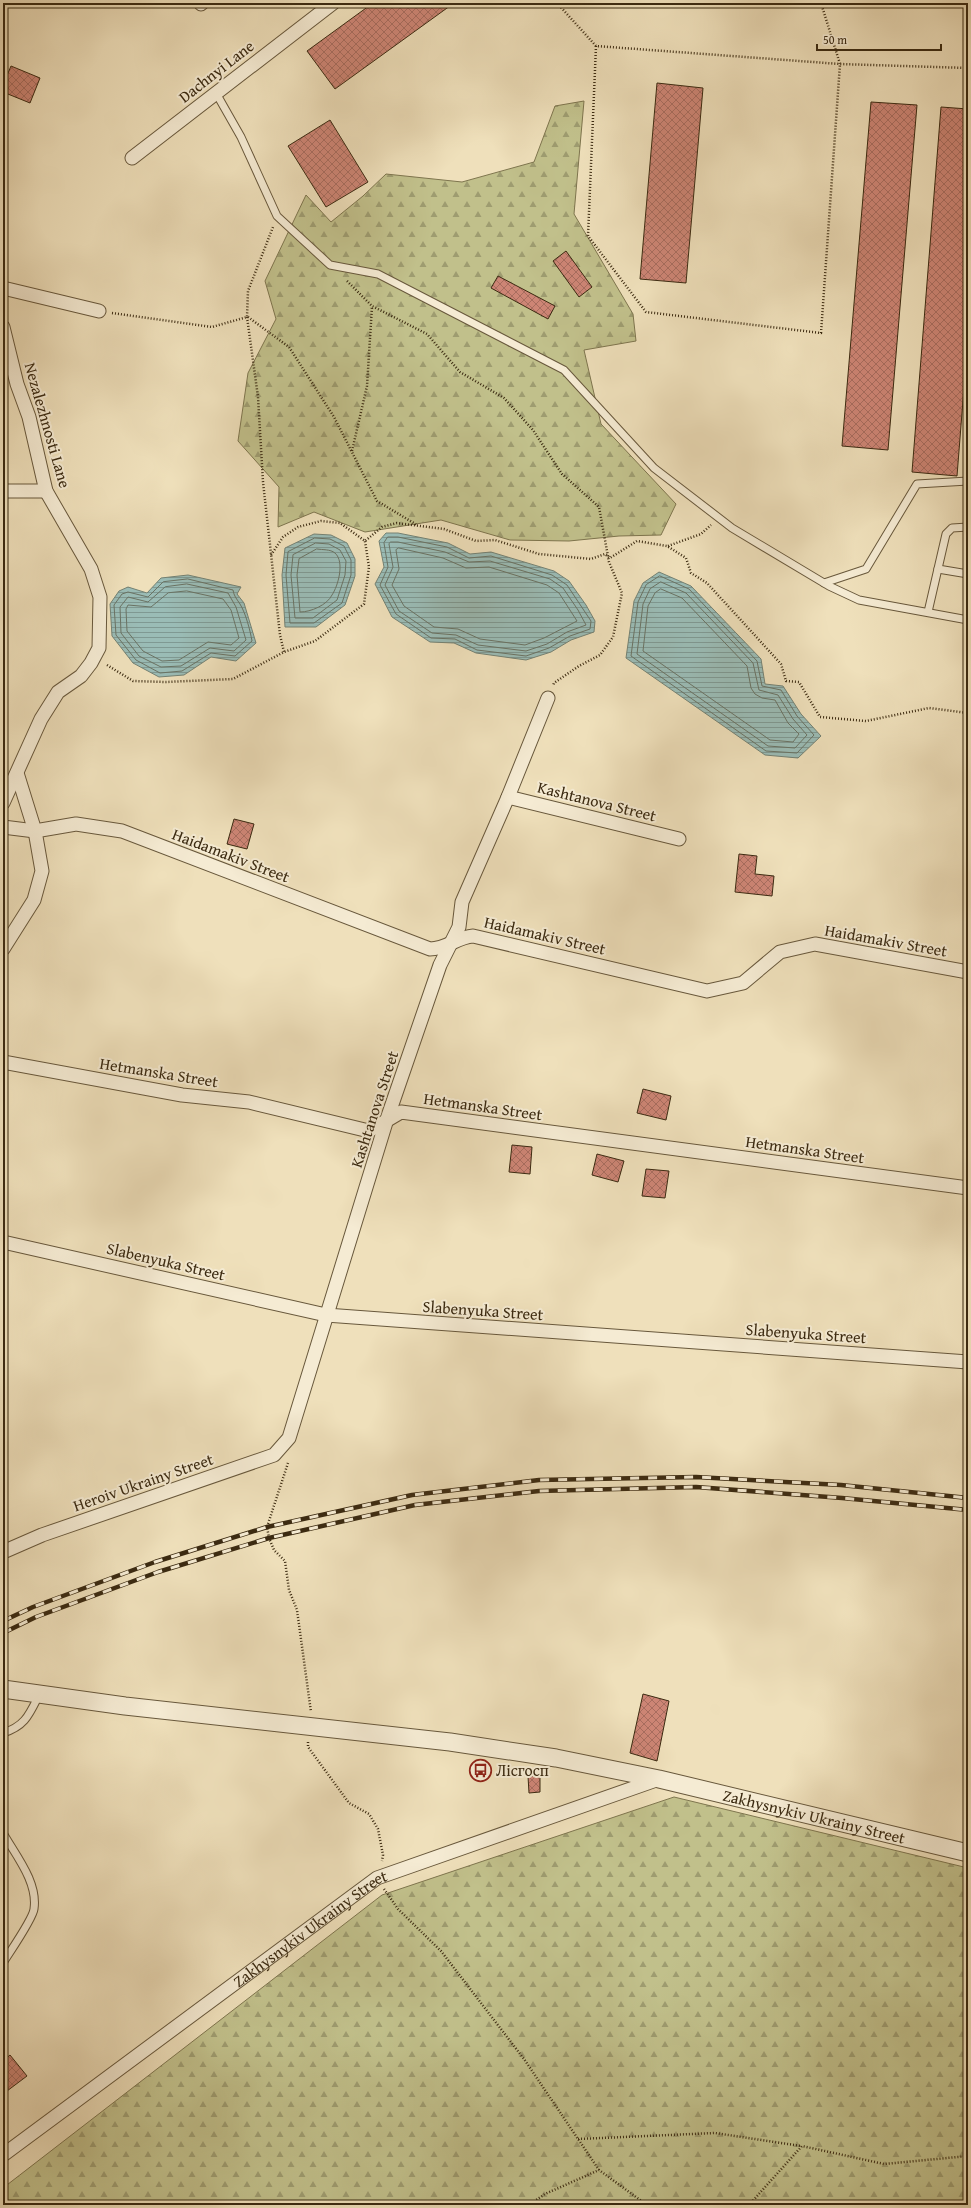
<svg xmlns="http://www.w3.org/2000/svg" width="971" height="2208" font-family="'Gentium Book Plus',serif">
<defs>
<pattern id="forest-firs" width="22" height="20" patternUnits="userSpaceOnUse"><rect width="22" height="20" fill="#c1c08b"/><path d="M5 1l3.5 6h-7zM16 11l3.5 6h-7z" fill="#9e9c70"/></pattern>
<pattern id="water-rules" width="6" height="5" patternUnits="userSpaceOnUse"><rect width="6" height="5" fill="#9abcb6"/><path d="M0 2.5h6" fill="none" stroke="#7f9993"/></pattern>
<pattern id="building-cross-hatch" width="8" height="8" patternUnits="userSpaceOnUse"><rect width="8" height="8" fill="#cd8575"/><path d="M0 0l8 8M0 8l8-8" fill="none" stroke="#a86d5f"/></pattern>
</defs>
<rect width="100%" height="100%" fill="#efe0bb"/>
<filter id="stains"><feTurbulence type="fractalNoise" baseFrequency=".005" numOctaves="4"/><feColorMatrix values="0 0 0 0 .2 0 0 0 0 .09 0 0 0 0 .02 0 0 0 .5 -.17"/></filter>
<radialGradient id="worn" r=".72"><stop offset=".6" stop-color="#630" stop-opacity="0"/><stop offset="1" stop-color="#630" stop-opacity=".3"/></radialGradient>
<!-- forest -->
<g fill="url(#forest-firs)" stroke="#7e754e">
<path d="M584 101 574 214 633 314 636 341 584 350 601 424 676 504 661 535 619 536 569 541 510 540 441 520 365 532 314 512 278 527 279 487 238 441 248 373 276 319 265 281 306 195 331 222 363 196 386 174 462 182 534 162 555 106Z"/>
<path d="M674 1797 968 1868V2205H3V2188L382 1895Z"/>
</g>
<!-- water -->
<g fill="url(#water-rules)" stroke="#748274">
<path d="M386 533H398L448 543 470 554 491 552 554 571 569 581 586 605 595 621 594 632 571 640 551 652 526 660 476 653 454 643 430 642 392 617 375 584 384 567 379 541Z"/>
<path d="M314 534 331 535 347 543 355 559V576L345 605 316 627H285L282 575 285 548Z"/>
<path d="M659 572 691 586 761 659 765 684 783 686 801 714 821 736 798 758 765 755 626 658 634 601 643 583Z"/>
<path d="M188 575 241 587 237 594 244 603 256 643 236 661 211 657 184 675 159 677 133 663 112 636 110 604 119 591 128 587 147 593 161 578Z"/>
</g>
<g fill="none" stroke-linecap="round" stroke-linejoin="round">
<!-- shore -->
<g stroke="#6a7364" stroke-width="1">
<path d="M388 537H398L447 547 469 558 491 556 552 575 567 585 591 621 590 629 570 636 549 648 526 656 477 650 455 639 431 638 396 614 380 585 388 567 384 543Z"/>
<path d="M315 538 330 539 344 546 351 560V575L342 603 314 623H290L286 575 288 552Z"/>
<path d="M391 542H398L445 552 469 562 490 561 550 579 563 588 578 610 586 625 567 632 547 644 526 651 478 645 456 635 432 633 399 611 385 585 393 567 389 544Z"/>
<path d="M316 543 329 544 340 550 346 561 345 575 337 600 313 618H295L291 575 293 555Z"/>
<path d="M399 548 443 558 466 568 489 567 547 585 559 593 577 621 544 638 525 645 480 639 458 629 434 627 404 606 392 585 399 569 396 550Z"/>
<path d="M317 549C323 550 330 549 335 553 345 562 338 586 332 595 327 605 311 612 300 612L297 575 299 559Z"/>
<path d="M660 576 689 589 757 661 762 686 781 690 797 716 814 735 797 753 766 751 631 656 638 602 646 585Z"/>
<path d="M188 579 233 590C234 596 236 598 240 604 246 614 250 630 252 641L235 656 211 653 182 671 160 673 136 660 116 635 114 605 122 594 128 592 148 597 163 582Z"/>
<path d="M661 582 686 593 753 663 759 690 778 695 793 719 807 735 795 748 768 746 637 654 643 604 650 589Z"/>
<path d="M187 584 228 593 236 607 246 640 234 651 210 648 181 666 161 667 139 656 121 633 120 607 128 597 148 602 165 587Z"/>
<path d="M661 589 682 598 747 666 751 688 755 694 762 698 775 700 788 723 799 734 793 742 770 740 643 651 648 606 655 593Z"/>
<path d="M187 591 223 599 231 610 239 638 231 645 208 642 179 660 162 661 143 651 127 631 126 609 128 605 151 607 168 593Z"/>
</g>
</g>
<!-- building -->
<g fill="url(#building-cross-hatch)" stroke="#3b2a11">
<path d="M373 3H454L335 89 307 51Z"/>
<path d="M11 66 40 78 30 103 3 92V85Z"/>
<path d="M657 83 703 88 686 283 640 279Z"/>
<path d="M871 102 917 105 888 450 842 446Z"/>
<path d="M941 107 968 109V337L957 476 912 472Z"/>
<path d="M330 120 368 182 326 207 288 146Z"/>
<path d="M566 251 592 287 579 297 553 261Z"/>
<path d="M498 276 555 306 548 319 491 288Z"/>
<path d="M234 819 254 824 247 849 227 844Z"/>
<path d="M739 854 757 856 755 874 774 876 772 896 735 892Z"/>
<path d="M643 1089 671 1096 666 1120 637 1113Z"/>
<path d="M512 1145 532 1147 530 1174 509 1172Z"/>
<path d="M597 1154 624 1161 618 1182 592 1175Z"/>
<path d="M646 1169 669 1171 665 1198 642 1196Z"/>
<path d="M643 1694 669 1701 657 1761 630 1753Z"/>
<path d="M528 1776H540V1792L529 1793Z"/>
<path d="M10 2055 27 2076 3 2094V2061Z"/>
</g>
<g fill="none" stroke-linecap="round" stroke-linejoin="round">
<defs>
<g id="service">
<path d="M216 93 241 137 277 216 330 265 378 274 564 370 654 468 732 528 829 586 859 600 968 620"/>
<path d="M938 569 968 574"/>
<path d="M824 583 866 569 917 484 968 481"/>
<path d="M928 612 946 534 952 528 968 527"/>
<path d="M3 1733C25 1726 29 1715 39 1695"/>
<path d="M3 1833C16 1856 38 1882 34 1909 33 1919 9 1953 3 1963"/>
</g>
<g id="minor">
<path d="M201 4 202 3"/>
<path d="M132 158 333 3"/>
<path d="M3 288 99 311"/>
<path d="M3 327 17 384 29 417 46 491 91 569 100 597 99 648 91 663 81 676 58 692 41 719 3 803"/>
<path d="M3 491H46"/>
<path d="M508 797 679 839"/>
<path d="M3 827 35 831 76 824 122 831 430 949C447 949 457 937 473 936L707 991 743 983 780 952 815 944 968 972"/>
<path d="M3 949 34 900 42 871 35 831 17 773"/>
<path d="M3 1062 182 1095 249 1102 369 1131 401 1112 968 1188"/>
<path d="M3 1242 326 1315 968 1362"/>
<path d="M3 1552 42 1535 274 1455 289 1438 387 1119 440 965 459 927 462 902 508 797 548 698"/>
<path id="s1" d="M3 2155 377 1878 659 1779"/>
</g>
<g id="tertiary">
<path id="s2" d="M3 1689 125 1706 450 1742 556 1758 659 1779 968 1853"/>
</g>
</defs>
<!-- service casing -->
<use href="#service" stroke="#68583c" stroke-width="9"/>
<!-- minor casing -->
<use href="#minor" stroke="#68583c" stroke-width="15"/>
<!-- tertiary casing -->
<use href="#tertiary" stroke="#68583c" stroke-width="19"/>
<!-- path -->
<g stroke="#3b2a11" stroke-width="2.5" stroke-dasharray="1 2" stroke-linecap="butt">
<path d="M557 3 596 46 840 64 821 3"/>
<path d="M596 46 588 236 646 312 821 333 840 64 968 68"/>
<path d="M347 281 372 306 427 334 460 372 504 398 533 430 562 474 599 507 609 562 622 593 613 637 600 655 579 666 554 683 553 686"/>
<path d="M112 313 212 327 247 317 248 291 273 227"/>
<path d="M247 317 258 397 263 482 280 635 284 652"/>
<path d="M248 317 289 347 334 417 377 501 417 525"/>
<path d="M352 451 367 386 372 306"/>
<path d="M668 546 701 534 711 525"/>
<path d="M271 555 283 537 298 527 321 521 340 523 365 541 382 527 397 523 444 529 476 541 495 540 539 554 591 559 605 554 610 558 637 541 667 546 686 558 691 573 707 583 781 664 786 681 799 682 820 717 866 721 929 708 968 713"/>
<path d="M107 665 133 681 166 682 233 679 284 652 315 641 364 604 369 567 365 541"/>
<path d="M288 1463 267 1527 269 1538 274 1550 285 1561 289 1590 297 1610 311 1712"/>
<path d="M308 1742V1747L349 1803 369 1814 378 1829 383 1855 382 1861"/>
<path d="M384 1889 398 1909 441 1951 524 2059 599 2170"/>
<path d="M578 2139 715 2133 801 2146"/>
<path d="M529 2205 545 2194 599 2170 647 2205"/>
<path d="M749 2205 802 2146 884 2164 968 2156"/>
</g>
<!-- service -->
<use href="#service" stroke="#f5ebd3" stroke-width="7"/>
<!-- minor -->
<use href="#minor" stroke="#f5ebd3" stroke-width="13"/>
<!-- tertiary -->
<use href="#tertiary" stroke="#f5ebd3" stroke-width="17"/>
<defs>
<g id="rail">
<path d="M3 1621 33 1607 155 1562 267 1527 412 1495 539 1480 696 1477 841 1485 968 1498"/>
<path d="M3 1633 36 1617 158 1572 269 1538 415 1505 539 1491 696 1487 842 1498 968 1510"/>
</g>
</defs>
<!-- rail casing -->
<use href="#rail" stroke="#3b2a11" stroke-width="4.5"/>
<!-- rail -->
<use href="#rail" stroke="#f5ebd3" stroke-width="3" stroke-dasharray="9" stroke-linecap="butt"/>
</g>
<!-- icons -->
<defs>
<symbol id="bus-ring" viewBox="-11 -11 22 22"><circle r="9.5" fill="#f5ebd3" stroke="#8f2418" stroke-width="1.5"/><path d="M-5-6H5V4H4V6H2V4H-2V6H-4V4H-5ZM-3.5-4V0h7V-4ZM-3.5 1.2v1.5H-2V1.2ZM2 1.2v1.5H3.5V1.2Z" fill="#8f2418"/></symbol>
</defs>
<g fill-rule="evenodd">
<use href="#bus-ring" x="468" y="1758" width="25" height="25"/>
</g>
<g text-anchor="middle" dominant-baseline="central" stroke-width="4" stroke-linejoin="round" paint-order="stroke">
<!-- street labels -->
<g font-size="16" fill="#3b2a11" stroke="#f5ebd3">
<text transform="translate(216 71) rotate(-38)">Dachnyi Lane</text>
<text transform="translate(48 425) rotate(74)">Nezalezhnosti Lane</text>
<text transform="translate(597 801) rotate(14)">Kashtanova Street</text>
<text transform="translate(231 855) rotate(21)">Haidamakiv Street</text>
<text transform="translate(545 935) rotate(13)">Haidamakiv Street</text>
<text transform="translate(886 940) rotate(10)">Haidamakiv Street</text>
<text transform="translate(159 1072) rotate(9)">Hetmanska Street</text>
<text transform="translate(483 1106) rotate(8)">Hetmanska Street</text>
<text transform="translate(374 1109) rotate(-72)">Kashtanova Street</text>
<text transform="translate(805 1149) rotate(8)">Hetmanska Street</text>
<text transform="translate(166 1261) rotate(13)">Slabenyuka Street</text>
<text transform="translate(483 1310) rotate(4)">Slabenyuka Street</text>
<text transform="translate(806 1333) rotate(4)">Slabenyuka Street</text>
<text transform="translate(143 1482) rotate(-19)">Heroiv Ukrainy Street</text>
<text stroke="none"><textPath href="#s2" startOffset="822">Zakhysnykiv Ukrainy Street</textPath></text>
<text stroke="none"><textPath href="#s1" startOffset="382">Zakhysnykiv Ukrainy Street</textPath></text>
</g>
<!-- poi labels -->
<g font-size="16" fill="#3b2a11" stroke="#f5ebd3" text-anchor="start">
<text x="496" y="1770">Лісгосп</text>
</g>
</g>
<!-- margin -->
<rect width="971" height="2208" fill="none" stroke="#efe0bb" stroke-width="16"/>
<rect x="4" y="4" width="963" height="2200" fill="none" stroke="#3b2a11" stroke-width="2"/>
<rect x="8" y="8" width="955" height="2192" fill="none" stroke="#3b2a11"/>
<!-- scale -->
<path d="M817 44v6h124v-6" fill="none" stroke="#3b2a11" stroke-width="2"/>
<text x="823" y="44" font-size="12" fill="#3b2a11" stroke="#f5ebd3" stroke-width="3" paint-order="stroke">50 m</text>
<rect width="100%" height="100%" filter="url(#stains)"/>
<rect width="100%" height="100%" fill="url(#worn)"/>
</svg>
